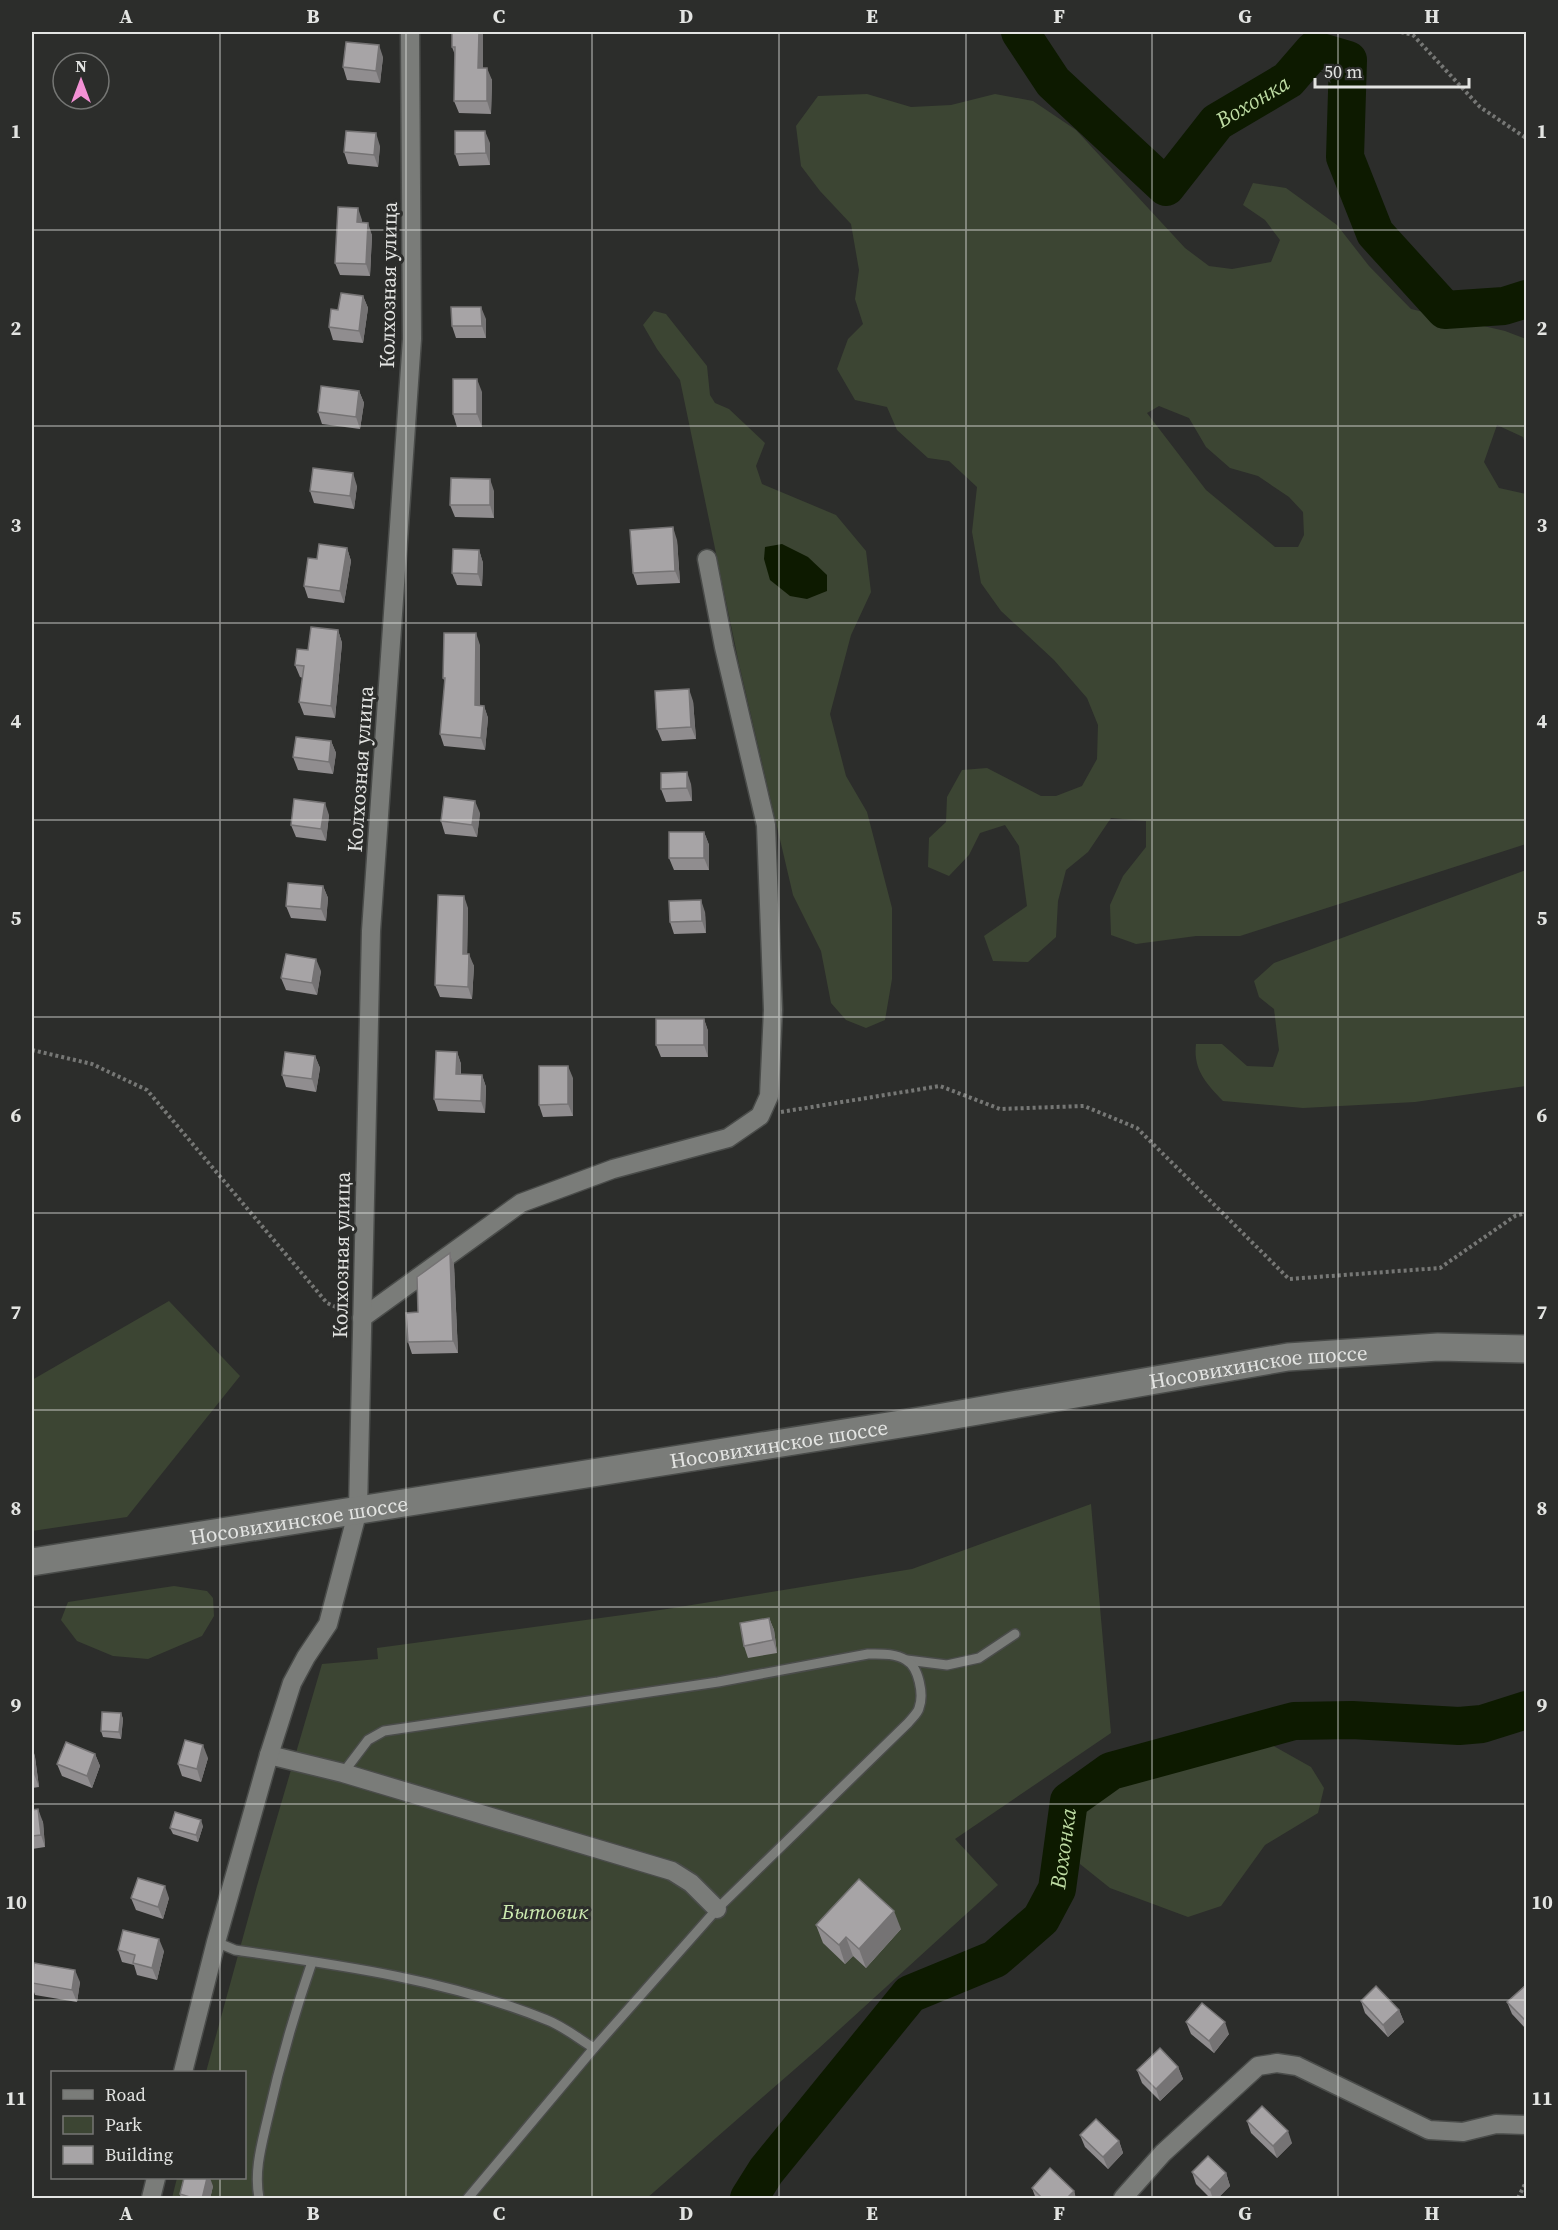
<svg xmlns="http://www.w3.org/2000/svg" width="1558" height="2230" font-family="'Source Serif 4',serif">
<rect width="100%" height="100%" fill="#2c2d2b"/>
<!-- green -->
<g fill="#3c4533" fill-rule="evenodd">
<path d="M867 94 911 107 951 105 995 94 1033 101 1076 130 1185 248 1209 266 1232 269 1271 262 1280 240 1265 220 1243 205 1253 183 1286 188 1337 225 1369 266 1411 309 1505 331 1526 339V447L1523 437 1497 425 1484 462 1499 488 1526 494V844L1240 936H1196L1136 944 1111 935 1110 905 1123 876 1146 847V821L1111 818 1088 852 1066 870 1058 901 1056 937 1028 962 993 961 984 936 1027 906 1019 846 1005 825 980 833 969 855 949 876 928 867 929 838 946 822 947 797 962 770 987 768 1041 796H1056L1082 786 1097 759 1098 725 1087 698 1054 660 1001 611 981 583 972 532 977 487 949 461 928 458 897 430 887 407 855 400 837 369 848 339 863 324 855 299 859 270 851 224 820 191 801 166 796 126 818 96ZM1159 406 1189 418 1206 447 1230 468 1258 476 1289 497 1303 512 1304 535 1298 547H1275L1206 490 1147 413Z"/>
<path d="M654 311 666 314 707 366 710 395 715 403 729 409 765 443 756 466 762 484 836 515 866 551 871 592 851 635 830 714 846 776 867 812 892 908V979L885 1020 866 1028 846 1020 831 1003 821 951 793 895 739 664 680 380 657 349 643 325Z"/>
<path d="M1526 870V1086L1415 1102 1303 1108 1223 1101C1206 1083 1193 1070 1196 1044H1222L1247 1066 1273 1067 1279 1050 1274 1009 1259 997 1254 981 1274 963Z"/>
<path d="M169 1301 240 1376 127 1517 32 1531V1380Z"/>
<path d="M1091 1504 1111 1733 955 1839 998 1885 818 2049 647 2198H172L177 2178H244V2072H206L257 1886 322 1664 378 1659 377 1648 667 1609 912 1569Z"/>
<path d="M174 1586 207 1591 213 1598 214 1616 202 1636 148 1659 113 1656 77 1641 61 1620 68 1602Z"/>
<path d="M1270 1744 1311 1767 1324 1788 1318 1813 1265 1845 1221 1906 1188 1917 1110 1888 1080 1864 1077 1838 1085 1805 1124 1782 1222 1754Z"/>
</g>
<!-- water -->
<path fill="#0d1a00" d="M782 544 808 557 827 575V591L807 599 790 596 770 580 764 559 765 547Z"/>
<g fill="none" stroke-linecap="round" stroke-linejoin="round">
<!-- river -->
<g stroke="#0d1a00" stroke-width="38">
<path id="s1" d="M1020 32 1053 82 1166 187 1217 122 1288 80 1314 50 1348 60 1345 157 1375 233 1445 310 1504 306 1526 299"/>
<path id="s2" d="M749 2198 766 2171 910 1994 995 1959 1041 1919 1057 1889 1069 1801 1111 1771 1294 1721 1352 1720 1459 1726 1482 1724 1526 1710"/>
</g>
<defs>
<g id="lane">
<path d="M907 1660 947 1665 979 1658 1015 1634"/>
<path d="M343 1773 368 1740 384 1731 718 1682 868 1654C881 1654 895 1653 906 1660 919 1667 924 1695 919 1708 918 1713 911 1719 908 1723L717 1909 594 2048 468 2198"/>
<path d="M216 1942 235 1950C340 1965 449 1980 547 2020 563 2026 579 2039 594 2048"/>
<path d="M259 2198C254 2172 261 2147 267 2121 279 2067 294 2014 312 1962"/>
</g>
<g id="street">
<path d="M362 1318 521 1203 613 1169 728 1138 760 1116 769 1096 773 1010 766 825 724 647 707 559"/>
<path d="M269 1755 343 1773 672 1871 691 1883 717 1909"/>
<path d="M183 2072 216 1942 269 1755 292 1683 306 1657 328 1624 358 1510 371 931 412 339 410 32"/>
<path d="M151 2198 156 2178"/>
<path d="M1123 2198 1163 2153 1258 2066 1277 2063 1297 2066 1429 2130 1463 2132 1496 2124 1526 2125"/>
</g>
<g id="secondary">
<path id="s3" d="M32 1562 926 1420 1288 1357 1438 1347 1526 1349"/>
</g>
</defs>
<!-- lane casing -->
<use href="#lane" stroke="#4a4c4a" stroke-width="12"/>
<!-- street casing -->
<use href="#street" stroke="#4a4c4a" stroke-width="21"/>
<!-- secondary casing -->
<use href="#secondary" stroke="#4a4c4a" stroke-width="30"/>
<!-- path -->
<g stroke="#767775" stroke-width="4" stroke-dasharray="3 3" stroke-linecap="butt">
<path d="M1401 32 1413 35 1480 107 1526 138"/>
<path d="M32 1050 92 1064 147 1090 327 1303 345 1311"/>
<path d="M781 1112 940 1086 1000 1109 1084 1106 1137 1128 1289 1279 1440 1268 1515 1216 1526 1213"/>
<path d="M1518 2198 1526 2182"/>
</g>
<!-- lane -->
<use href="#lane" stroke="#7a7c79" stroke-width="9"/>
<!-- street -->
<use href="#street" stroke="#7a7c79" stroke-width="18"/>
<!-- secondary -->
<use href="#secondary" stroke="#7a7c79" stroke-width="27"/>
</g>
<!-- wall -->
<g fill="#908d8f">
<path d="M452 32 483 68 492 80 491 114 459 113 454 101 455 55 452 47Z"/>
<path d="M383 57 380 83 347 80 343 67Z"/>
<path d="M490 143V165L459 166 455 154Z"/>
<path d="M380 146 378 167 348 164 344 152Z"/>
<path d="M362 220V223L372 235 370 276 340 275 335 263Z"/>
<path d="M363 296 368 308 363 343 333 340 329 327 338 310Z"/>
<path d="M486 319V338H456L452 326Z"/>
<path d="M359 391 364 403 360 429 322 424 318 412Z"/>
<path d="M482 392V427H457L453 414Z"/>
<path d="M357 486 354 509 314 503 310 491Z"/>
<path d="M494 491V518L455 517 450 505Z"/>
<path d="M677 540 680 583 637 585 633 573Z"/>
<path d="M347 548 351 561 344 603 308 598 304 586 317 559Z"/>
<path d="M479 550 483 563 482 586 457 585 452 573Z"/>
<path d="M338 630 342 643 335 718 304 715 299 702 303 678 300 677 295 665 308 650Z"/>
<path d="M480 645V706H484L488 718 485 750 444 746 440 734 445 682 443 678Z"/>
<path d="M693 701 696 739 662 741 657 729Z"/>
<path d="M331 741 336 753 333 774 298 770 293 757Z"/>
<path d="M691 784 692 801 666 802 661 789Z"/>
<path d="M480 813 477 837 445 834 441 821Z"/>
<path d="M329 815 326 841 296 837 291 825Z"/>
<path d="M704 832 709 845V870H674L669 858Z"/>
<path d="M323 886 328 898 326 921 291 918 286 906Z"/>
<path d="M468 908 467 954 474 966 472 999 440 997 435 985Z"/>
<path d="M705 912 706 933 674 934 670 922Z"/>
<path d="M321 971 317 995 286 990 281 978Z"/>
<path d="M704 1019 708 1031V1057H661L656 1045Z"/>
<path d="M457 1052 461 1064V1074L482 1075 486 1087 485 1113 438 1111 434 1099Z"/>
<path d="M315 1056 320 1068 316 1092 286 1087 282 1075Z"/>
<path d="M573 1078V1116L543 1117 539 1105Z"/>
<path d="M450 1253 454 1265 458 1353 412 1354 408 1342 418 1312Z"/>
<path d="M769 1618 774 1630 777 1653 748 1658 744 1646Z"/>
<path d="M121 1713 123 1719 121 1739 103 1737 101 1731Z"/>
<path d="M32 1746 35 1757 39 1787 32 1788Z"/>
<path d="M95 1754 100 1766 92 1788 62 1776 57 1764Z"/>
<path d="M208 1758 201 1782 182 1776 178 1764Z"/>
<path d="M32 1810 43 1822 45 1847 32 1849Z"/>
<path d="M203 1826 198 1842 173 1834 170 1828Z"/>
<path d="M131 1898H169L163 1919 136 1910Z"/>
<path d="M816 1925 901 1929 866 1968 853 1956 845 1964 823 1943Z"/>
<path d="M118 1950 164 1951 157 1980 137 1975 134 1965 122 1962Z"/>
<path d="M32 1978 80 1982 77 2002 35 1995 32 1986Z"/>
<path d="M1527 1984V2030L1512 2014 1507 2002Z"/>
<path d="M1361 2001 1399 2010 1404 2022 1388 2037 1365 2013Z"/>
<path d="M1186 2022 1229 2034 1214 2053 1191 2034Z"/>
<path d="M1178 2067 1183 2079 1160 2101 1142 2083 1137 2070Z"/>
<path d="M1247 2121 1292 2143 1277 2158 1251 2133Z"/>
<path d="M1080 2135 1119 2141 1123 2153 1108 2169 1085 2147Z"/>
<path d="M1192 2172 1226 2173 1230 2186 1217 2199H1211L1196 2184Z"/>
<path d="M213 2186 210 2199H181L180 2194Z"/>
<path d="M1032 2188 1074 2191 1076 2199H1036Z"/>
</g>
<!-- shaded-wall -->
<g fill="#757374">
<path d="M479 32H483V80L478 68Z"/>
<path d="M379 45 383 57 380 83 376 71Z"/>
<path d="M487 68 492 80 491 114 487 101Z"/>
<path d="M485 131 490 143V165L486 153Z"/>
<path d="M376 133 380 146 378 167 374 155Z"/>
<path d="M358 208 362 220 361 234 357 222Z"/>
<path d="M368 223 372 235 370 276 366 264Z"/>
<path d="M363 296 368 308 363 343 359 331Z"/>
<path d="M481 307 486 319V338L482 326Z"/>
<path d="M477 379 482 392V427L477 414Z"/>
<path d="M359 391 364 403 360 429 356 417Z"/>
<path d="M353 473 357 486 354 509 350 496Z"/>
<path d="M490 479 494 491V518L490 505Z"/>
<path d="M673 527 677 540 680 583 675 571Z"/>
<path d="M347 548 351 561 344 603 340 591Z"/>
<path d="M479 550 483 563 482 586 478 574Z"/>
<path d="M338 630 342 643 335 718 331 706Z"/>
<path d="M476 633 480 645V718L475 705Z"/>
<path d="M689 689 693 701 696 739 691 727Z"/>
<path d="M484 706 488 718 485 750 481 738Z"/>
<path d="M331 741 336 753 333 774 329 762Z"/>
<path d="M687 772 691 784 692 801 687 788Z"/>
<path d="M475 801 480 813 477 837 472 825Z"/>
<path d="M325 803 329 815 326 841 321 829Z"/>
<path d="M704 832 709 845V870L704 858Z"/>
<path d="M323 886 328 898 326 921 321 909Z"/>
<path d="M464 896 468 908 467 966 463 954Z"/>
<path d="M701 900 705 912 706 933 702 921Z"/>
<path d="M469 954 474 966 472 999 468 987Z"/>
<path d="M316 959 321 971 317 995 312 983Z"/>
<path d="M704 1019 708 1031V1057L704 1045Z"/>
<path d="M457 1052 461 1064 460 1086 456 1074Z"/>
<path d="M315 1056 320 1068 316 1092 312 1079Z"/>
<path d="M568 1066 573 1078V1116L568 1104Z"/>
<path d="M482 1075 486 1087 485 1113 481 1101Z"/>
<path d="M450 1253 454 1265 458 1353 453 1341Z"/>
<path d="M769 1618 774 1630 777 1653 773 1640Z"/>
<path d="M121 1713 123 1719 121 1739 119 1732Z"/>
<path d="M203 1745 208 1758 201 1782 197 1769Z"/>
<path d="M32 1746 35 1757 39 1787 32 1769Z"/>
<path d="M95 1754 100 1766 92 1788 87 1776Z"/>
<path d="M38 1809 43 1822 45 1847 41 1835Z"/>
<path d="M201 1820 203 1826 198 1842 196 1835Z"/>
<path d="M165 1886 169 1898 163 1919 158 1907Z"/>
<path d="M894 1911 901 1929 866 1968 859 1949Z"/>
<path d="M846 1937 853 1956 845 1964 839 1945Z"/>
<path d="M159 1939 164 1951 157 1980 152 1968Z"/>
<path d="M75 1970 80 1982 77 2002 72 1990Z"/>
<path d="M1399 2010 1404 2022 1388 2037 1383 2025Z"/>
<path d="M1225 2022 1229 2034 1214 2053 1209 2041Z"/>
<path d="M1178 2067 1183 2079 1160 2101 1156 2089Z"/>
<path d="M1288 2131 1292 2143 1277 2158 1273 2146Z"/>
<path d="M1119 2141 1123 2153 1108 2169 1103 2157Z"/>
<path d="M1226 2173 1230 2186 1217 2199H1213L1210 2190Z"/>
<path d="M207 2178H210L213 2186 210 2199H202Z"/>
<path d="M1074 2191 1076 2199H1066Z"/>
</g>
<!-- building -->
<g fill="#a7a4a6" stroke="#757374" stroke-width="1.5">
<path d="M452 32H479L478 68H487V101H454L455 47H452Z"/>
<path d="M346 42 379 45 376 71 343 67Z"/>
<path d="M346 131 376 133 374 155 344 152Z"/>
<path d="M455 131H485L486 153 455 154Z"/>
<path d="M338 207 358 208 357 222 368 223 366 264 335 263Z"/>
<path d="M341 293 363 296 359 331 329 327 331 309 338 310Z"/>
<path d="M451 307H481L482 326H452Z"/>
<rect x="453" y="379" width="24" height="35"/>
<path d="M321 386 359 391 356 417 318 412Z"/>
<path d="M313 468 353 473 350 496 310 491Z"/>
<path d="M451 478 490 479V505H450Z"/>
<path d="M673 527 675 571 633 573 630 530Z"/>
<path d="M319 544 347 548 340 591 304 586 308 558 317 559Z"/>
<path d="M453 549 479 550 478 574 452 573Z"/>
<path d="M311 627 338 630 331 706 299 702 304 666 295 665 297 649 308 650Z"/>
<path d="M444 633H476L475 705 484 706 481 738 440 734 445 678H443Z"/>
<path d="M689 689 691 727 657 729 655 691Z"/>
<path d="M296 737 331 741 329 762 293 757Z"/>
<path d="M687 772V788L661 789V773Z"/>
<path d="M444 797 475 801 472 825 441 821Z"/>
<path d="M294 799 325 803 321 829 291 825Z"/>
<rect x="669" y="832" width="35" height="26"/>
<path d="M288 883 323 886 321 909 286 906Z"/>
<path d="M438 895 464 896 463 954H469L468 987 435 985Z"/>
<path d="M701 900 702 921 670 922 669 901Z"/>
<path d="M286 954 316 959 312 983 281 978Z"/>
<rect x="656" y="1019" width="48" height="26"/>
<path d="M436 1051 457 1052 456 1074 482 1075 481 1101 434 1099Z"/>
<path d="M285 1052 315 1056 312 1079 282 1075Z"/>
<path d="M539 1066H568V1104L539 1105Z"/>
<path d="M450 1253 453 1341 408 1342 406 1313 418 1312 417 1277Z"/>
<path d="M769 1618 773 1640 744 1646 740 1623Z"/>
<path d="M102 1712 121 1713 119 1732 101 1731Z"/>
<path d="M185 1740 203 1745 197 1769 178 1764Z"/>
<path d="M66 1742 95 1754 87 1776 57 1764Z"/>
<path d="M38 1809 41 1835 32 1836V1810Z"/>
<path d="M175 1812 201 1820 196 1835 170 1828Z"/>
<path d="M138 1878 165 1886 158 1907 131 1898Z"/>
<path d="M859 1879 894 1911 859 1949 846 1937 839 1945 816 1925Z"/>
<path d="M123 1930 159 1939 152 1968 133 1963 135 1955 118 1950Z"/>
<path d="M34 1963 75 1970 72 1990 32 1983Z"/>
<path d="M1527 1984V2022L1507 2002Z"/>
<path d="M1376 1986 1399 2010 1383 2025 1361 2001Z"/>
<path d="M1202 2003 1225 2022 1209 2041 1186 2022Z"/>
<path d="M1160 2048 1178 2067 1156 2089 1137 2070Z"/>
<path d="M1262 2106 1288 2131 1273 2146 1247 2121Z"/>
<path d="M1096 2119 1119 2141 1103 2157 1080 2135Z"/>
<path d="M1208 2156 1226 2173 1210 2190 1192 2172Z"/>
<path d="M1050 2168 1074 2191 1066 2199H1043L1032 2188Z"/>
<path d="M184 2178H207L202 2199H196L180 2194Z"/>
</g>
<!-- grid -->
<path fill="none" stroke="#e3e4e2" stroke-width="1.5" stroke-opacity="0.55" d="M220 32V2072M406 32V2198M592 32V2198M779 32V2198M966 32V2198M1152 32V2198M1338 32V2198M32 230H1526M32 426H1526M32 623H1526M32 820H1526M32 1017H1526M32 1213H1526M32 1410H1526M32 1607H1526M32 1804H1526M32 2000H1526M220 2178V2198"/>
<g text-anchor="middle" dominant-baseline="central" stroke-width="6" stroke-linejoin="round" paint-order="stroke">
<!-- street labels -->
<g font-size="21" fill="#e3e4e2" stroke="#2c2d2b">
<text transform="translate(388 285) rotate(-89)">Колхозная улица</text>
<text transform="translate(360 769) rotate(-86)">Колхозная улица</text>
<text transform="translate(341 1255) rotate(-89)">Колхозная улица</text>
<text stroke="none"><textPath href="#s3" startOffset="1242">Носовихинское шоссе</textPath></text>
<text stroke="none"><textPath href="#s3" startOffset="756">Носовихинское шоссе</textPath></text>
<text stroke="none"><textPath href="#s3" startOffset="270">Носовихинское шоссе</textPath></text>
</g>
<!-- park labels -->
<g font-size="21" font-style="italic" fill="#cdebb1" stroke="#2c2d2b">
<text x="545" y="1911">Бытовик</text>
</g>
<!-- water labels -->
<g font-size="22" font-style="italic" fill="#bedca3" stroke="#2c2d2b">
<text stroke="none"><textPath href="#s1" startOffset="338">Вохонка</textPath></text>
<text stroke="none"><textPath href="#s2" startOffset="488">Вохонка</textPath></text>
</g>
</g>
<!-- border -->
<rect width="1558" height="2230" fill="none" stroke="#2c2d2b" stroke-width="66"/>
<!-- legend -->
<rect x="51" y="2071" width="195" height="108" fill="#2c2d2b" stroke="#757674" stroke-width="1.5"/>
<rect x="63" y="2090" width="30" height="9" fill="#7a7c79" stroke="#757674" stroke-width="1.5"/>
<text x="105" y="2101" font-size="18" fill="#e3e4e2">Road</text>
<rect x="63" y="2116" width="30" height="18" fill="#3c4533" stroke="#757674" stroke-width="1.5"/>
<text x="105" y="2131" font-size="18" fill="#e3e4e2">Park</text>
<rect x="63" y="2146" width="30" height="18" fill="#a7a4a6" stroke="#757674" stroke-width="1.5"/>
<text x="105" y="2161" font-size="18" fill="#e3e4e2">Building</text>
<!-- north arrow -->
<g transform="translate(81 81)"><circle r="28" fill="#2c2d2b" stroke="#757674" stroke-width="1.5"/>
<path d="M0-4.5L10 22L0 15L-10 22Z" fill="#f391d5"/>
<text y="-9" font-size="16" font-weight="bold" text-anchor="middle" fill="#e3e4e2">N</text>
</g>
<!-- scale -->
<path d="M1315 78v9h154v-9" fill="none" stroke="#e3e4e2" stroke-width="3"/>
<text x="1324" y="78" font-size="18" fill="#e3e4e2" stroke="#2c2d2b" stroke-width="4.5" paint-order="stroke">50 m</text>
<rect x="33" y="33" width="1492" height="2164" fill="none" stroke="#e3e4e2" stroke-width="2"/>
<g font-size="20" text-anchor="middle" font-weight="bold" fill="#e3e4e2">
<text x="126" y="23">A</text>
<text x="313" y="23">B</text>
<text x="499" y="23">C</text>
<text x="686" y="23">D</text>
<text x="872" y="23">E</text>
<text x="1059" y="23">F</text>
<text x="1245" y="23">G</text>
<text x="1432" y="23">H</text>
<text x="16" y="138">1</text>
<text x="1542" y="138">1</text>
<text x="16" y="335">2</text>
<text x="1542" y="335">2</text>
<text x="16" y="532">3</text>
<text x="1542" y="532">3</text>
<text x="16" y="728">4</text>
<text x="1542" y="728">4</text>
<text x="16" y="925">5</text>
<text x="1542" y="925">5</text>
<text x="16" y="1122">6</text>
<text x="1542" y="1122">6</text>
<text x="16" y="1319">7</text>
<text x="1542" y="1319">7</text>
<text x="16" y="1515">8</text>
<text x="1542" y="1515">8</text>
<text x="16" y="1712">9</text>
<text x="1542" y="1712">9</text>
<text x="16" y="1909">10</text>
<text x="1542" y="1909">10</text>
<text x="16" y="2105">11</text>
<text x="1542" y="2105">11</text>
<text x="126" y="2220">A</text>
<text x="313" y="2220">B</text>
<text x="499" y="2220">C</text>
<text x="686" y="2220">D</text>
<text x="872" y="2220">E</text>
<text x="1059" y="2220">F</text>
<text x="1245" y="2220">G</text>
<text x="1432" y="2220">H</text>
</g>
</svg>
